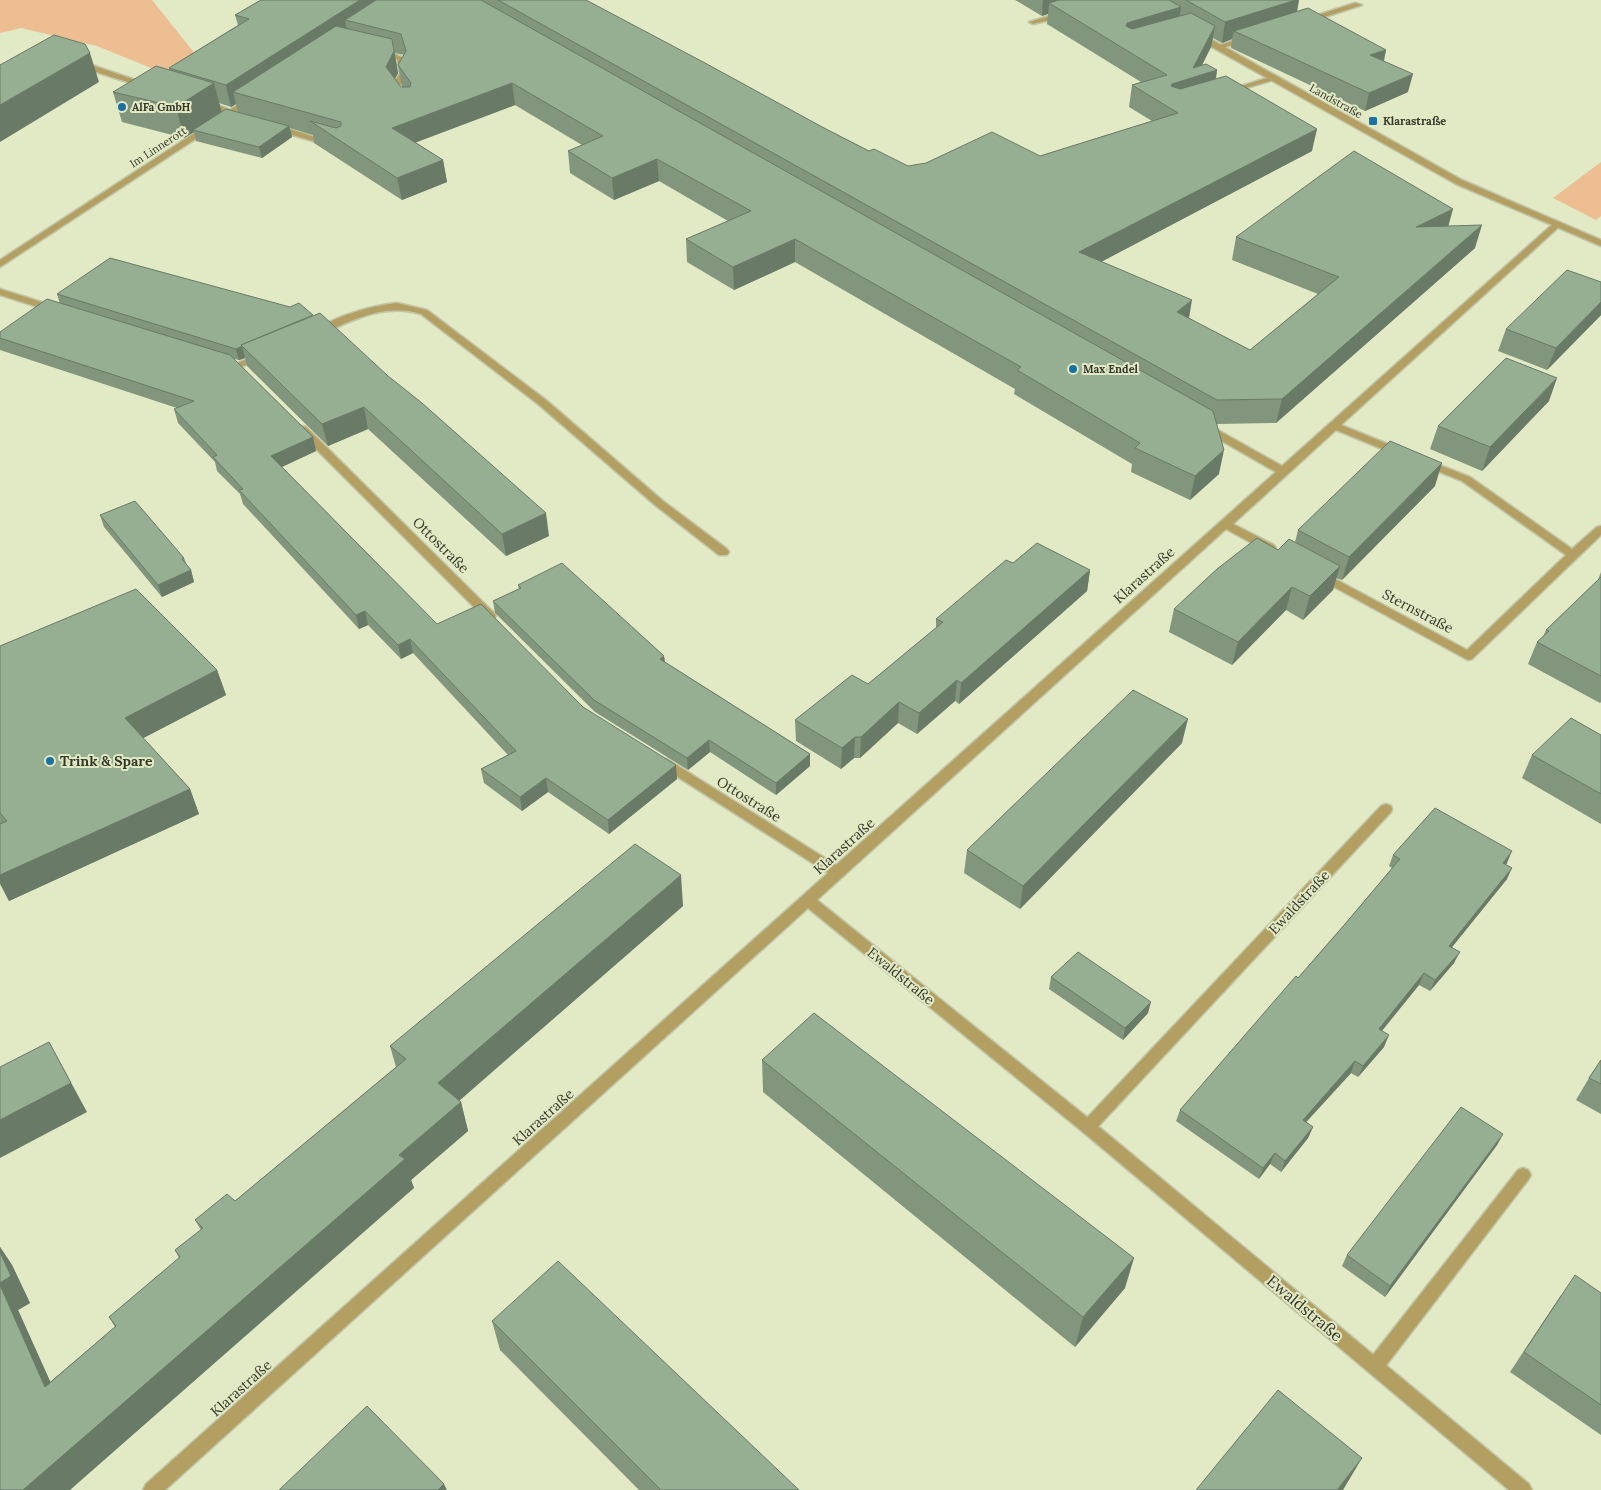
<svg xmlns="http://www.w3.org/2000/svg" width="1601" height="1490" font-family="Lora,serif">
<rect width="100%" height="100%" fill="#e2e9c5"/>
<!-- green -->
<g fill="#ecbe91">
<path d="M0 0H152L204 65 183 81 97 46 21 28 0 33Z"/>
<path d="M1601 162V216L1596 220 1553 198Z"/>
</g>
<g fill="none" stroke-linecap="round" stroke-linejoin="round">
<defs>
<g id="service">
<path d="M1355 3 1362 5 1309 22 1302 20Z"/>
<path d="M1063 12H1066V16L1033 24 1029 22Z"/>
<path d="M1247 36H1250V40L1218 49 1214 47Z"/>
<path d="M376 49H382L404 58 408 73 399 87 405 95 404 97H398L391 87 400 73 397 59 376 53Z"/>
<path d="M77 62H83L150 85 143 87 77 66Z"/>
<path d="M1270 77 1277 79 1229 93 1225 91Z"/>
<path d="M201 101H207L236 112 232 114 201 105Z"/>
<path d="M271 125H277L334 143 327 145 271 129Z"/>
<path d="M397 303 427 310 546 400 663 501 727 549 729 552 727 555H719L655 505 538 404 421 314C385 303 355 319 322 334H316L314 332C330 317 375 305 397 303Z"/>
<path d="M261 353 264 354V358L238 368 233 365Z"/>
<path d="M1386 804 1391 806 1392 809 1391 812 1093 1132 1088 1134 1083 1132 1080 1127 1083 1122 1381 806Z"/>
<path d="M1523 1168 1528 1170 1531 1175 1528 1180 1381 1372 1375 1374 1369 1372 1367 1366 1369 1360 1518 1170Z"/>
</g>
<g id="minor">
<path d="M248 98 255 100 0 267V260Z"/>
<path d="M1554 223 1561 225 1341 425 1405 451V455H1397L1336 430 1233 524 1274 545 1276 548 1274 551H1266L1226 529 817 900 1093 1122 1529 1484 1532 1490H1509L1083 1132 808 908 165 1490H143L146 1484 828 873 659 765 657 762 659 759H667L836 865 1276 472 1201 429V425H1209L1282 466Z"/>
<path d="M0 289 57 307 59 309 54 312 0 295Z"/>
<path d="M302 426 306 427 494 613 496 616 494 619H486L298 431V427Z"/>
<path d="M1424 459 1470 477 1572 549 1597 527 1601 526V535L1472 659 1468 660 1314 576 1316 573H1324L1467 650 1566 555 1462 481 1420 464 1419 462Z"/>
</g>
<path id="tertiary" d="M1194 33H1200L1462 180 1601 240V246L1456 184 1194 37Z"/>
</defs>
<!-- service casing -->
<use href="#service" stroke="#bfc5a6" stroke-width="3"/>
<!-- minor casing -->
<use href="#minor" stroke="#bfc5a6" stroke-width="3"/>
<!-- tertiary casing -->
<use href="#tertiary" stroke="#bfc5a6" stroke-width="3"/>
<!-- service -->
<use href="#service" fill="#b49f62" fill-rule="evenodd"/>
<!-- minor -->
<use href="#minor" fill="#b49f62" fill-rule="evenodd"/>
<!-- tertiary -->
<use href="#tertiary" fill="#b49f62" fill-rule="evenodd"/>
</g>
<!-- wall -->
<g fill="#81967d" fill-rule="evenodd">
<path d="M261 0H586L824 128 869 151 908 166 1040 156 1152 121 1129 107 1132 85 1141 82 1047 24 1048 14 1042 16 1015 0H1299L1297 12 1386 50 1384 61 1408 92 1365 111 1231 48 1232 39 1222 43 1213 38 1211 47 1202 65 1217 70 1216 79 1312 151 1101 262 1189 319 1250 350 1318 294 1232 260 1236 237 1448 226 1475 248 1276 423 1217 424 1219 474 1190 500 1131 472 1132 464 1014 394 1015 389 795 262 734 290 687 262 686 239 728 221 659 181 614 200 570 173 568 151 582 145 515 105 415 142 443 160 447 182 402 200 314 143 313 135 290 128 292 137 262 158 196 141 194 132 184 138 122 122 113 92 169 70V68L238 25 235 15ZM395 53 404 55 398 65 402 87H401L395 79 398 73ZM219 103 231 107 236 104 238 112H221Z"/>
<path d="M1601 282V315L1547 370 1498 351 1506 329Z"/>
<path d="M57 294 290 307 549 536 506 556 368 429 328 446 247 366 245 358 239 360 234 359 313 437 316 451 282 467 437 624 583 707 677 779 609 834 548 792 522 811 484 783 481 769 508 755 413 653 401 659 368 625 359 629 243 504 240 494 217 471 215 462 178 423 174 409 177 408 0 350V332L60 304Z"/>
<path d="M1549 401 1482 471 1430 449 1438 426Z"/>
<path d="M1435 486 1342 580 1336 578 1333 590 1303 620 1286 610 1232 665 1169 632 1174 609 1278 550 1295 542 1298 530Z"/>
<path d="M100 515 184 558 187 565 191 570 194 582 162 597 104 527Z"/>
<path d="M1013 563 1090 570 1087 591 959 704 955 701 917 734 898 723 860 758H854L841 769 796 741 795 720 868 684 936 628V619Z"/>
<path d="M1601 572V702L1600 703 1528 664 1537 642 1543 637 1546 630 1598 580Z"/>
<path d="M518 585 664 656 665 662 810 754V766L776 795 710 752 688 770 595 712 495 613 493 601 519 589Z"/>
<path d="M0 646 217 670 226 695 143 738 190 789 199 814 9 901 0 884Z"/>
<path d="M1601 735V824L1522 778 1532 755Z"/>
<path d="M1182 743 1020 909 964 873 967 850Z"/>
<path d="M1393 855 1507 863 1506 864 1507 879 1452 947 1454 963 1430 991 1419 985 1382 1031 1384 1047 1358 1077 1351 1073 1306 1122 1313 1127 1308 1138 1281 1172 1270 1164 1259 1179 1176 1121 1180 1110 1298 978 1345 924 1392 868 1389 866Z"/>
<path d="M683 906 459 1101 461 1102 468 1131 411 1180 414 1188 0 1490V1247L12 1265 30 1303 18 1310 50 1382 115 1327 109 1317 179 1258 175 1250 201 1230 195 1220 235 1201 396 1067 390 1046Z"/>
<path d="M1051 977 1148 1013 1123 1040 1049 989Z"/>
<path d="M762 1060 1125 1288 1075 1347 763 1092Z"/>
<path d="M1601 1060V1114L1576 1100 1589 1078Z"/>
<path d="M1503 1134 1497 1145 1385 1297 1342 1266 1347 1255Z"/>
<path d="M1601 1293V1435L1510 1372 1561 1295Z"/>
<path d="M492 1321 799 1490H639L500 1350Z"/>
</g>
<!-- shaded-wall -->
<g fill="#697a66">
<path d="M360 0H396L345 20 347 32 233 92 236 104 231 107 226 85Z"/>
<path d="M1043 0H1098L1049 3 1048 14 1042 16Z"/>
<path d="M1296 0H1299L1295 20 1234 31 1232 39 1222 43 1225 22Z"/>
<path d="M1181 7 1178 28 1123 47 1126 26 1127 23Z"/>
<path d="M1215 26 1211 47 1196 77 1217 70 1213 92 1168 105 1167 108 1171 86 1172 84 1193 68Z"/>
<path d="M1386 50 1382 67 1370 55Z"/>
<path d="M394 51 398 73 389 88 386 67Z"/>
<path d="M90 53 99 82 0 142V105Z"/>
<path d="M1413 74 1408 92 1365 111 1369 93Z"/>
<path d="M214 83 222 113 193 130 194 132 184 138 176 107Z"/>
<path d="M512 83 515 105 396 150 392 128Z"/>
<path d="M289 126 292 137 262 158 259 147Z"/>
<path d="M1317 129 1312 151 1076 275 1079 252Z"/>
<path d="M657 159 659 181 614 200 612 178Z"/>
<path d="M443 160 447 182 402 200 397 178Z"/>
<path d="M1453 209 1447 231 1416 227Z"/>
<path d="M1482 225 1475 248 1276 423 1282 399Z"/>
<path d="M795 239V262L734 290 733 267Z"/>
<path d="M1192 300 1188 324 1177 312Z"/>
<path d="M1601 302V315L1547 370 1556 348Z"/>
<path d="M242 346 245 358 239 360 236 349Z"/>
<path d="M1557 378 1549 401 1482 471 1490 447Z"/>
<path d="M364 407 368 429 328 446 322 424Z"/>
<path d="M313 437 316 451 275 470 271 456Z"/>
<path d="M1224 450 1219 474 1190 500 1195 476Z"/>
<path d="M1442 463 1435 486 1342 580 1349 557Z"/>
<path d="M546 513 549 536 506 556 502 534Z"/>
<path d="M1340 566 1333 590 1303 620 1310 596Z"/>
<path d="M191 570 194 582 162 597 158 585Z"/>
<path d="M1090 570 1087 591 959 704 961 683Z"/>
<path d="M1292 587 1286 610 1232 665 1238 642Z"/>
<path d="M365 611 368 625 359 629 356 615Z"/>
<path d="M410 639 413 653 401 659 398 645Z"/>
<path d="M664 656 665 668 660 659Z"/>
<path d="M217 670 226 695 134 743 125 718Z"/>
<path d="M957 680 955 701 917 734 919 713Z"/>
<path d="M899 702 898 723 860 758 861 737Z"/>
<path d="M1188 719 1182 743 1020 909 1023 886Z"/>
<path d="M855 737 854 758 841 769 842 748Z"/>
<path d="M709 740 710 752 688 770 687 758Z"/>
<path d="M810 754V766L776 795V783Z"/>
<path d="M676 765 677 779 609 834 608 820Z"/>
<path d="M546 778 548 792 522 811 520 797Z"/>
<path d="M190 789 199 814 9 901 0 883V875Z"/>
<path d="M1512 851 1507 863 1498 874 1503 863Z"/>
<path d="M1512 868 1507 879 1444 957 1449 946Z"/>
<path d="M681 875 683 906 446 1112 438 1083Z"/>
<path d="M1460 952 1454 963 1430 991 1435 980Z"/>
<path d="M1424 973 1419 985 1374 1040 1379 1029Z"/>
<path d="M1151 1002 1148 1013 1123 1040 1125 1028Z"/>
<path d="M1389 1035 1384 1047 1358 1077 1363 1066Z"/>
<path d="M49 1042 87 1112 0 1158V1120Z"/>
<path d="M1355 1061 1351 1073 1298 1131 1303 1120Z"/>
<path d="M461 1102 468 1131 411 1180 414 1188 70 1490H23L399 1155Z"/>
<path d="M1313 1127 1308 1138 1281 1172 1285 1161Z"/>
<path d="M1503 1134 1497 1145 1385 1297 1390 1286Z"/>
<path d="M1275 1153 1270 1164 1259 1179 1263 1168Z"/>
<path d="M0 1247 12 1265 30 1303 18 1310 64 1412 45 1387 0 1285Z"/>
<path d="M1134 1258 1125 1288 1075 1347 1083 1317Z"/>
<path d="M1362 1458 1343 1490H1337Z"/>
<path d="M444 1484 447 1490H438Z"/>
</g>
<!-- building -->
<g fill="#96ae91" stroke="#697a66">
<path d="M261 0H360L226 85 169 68 249 19 235 15Z"/>
<path d="M376 0H481L1213 411 1224 450 1195 476 1135 448 1140 443 1017 370 1021 367 795 239 733 267 686 239 751 211 657 159 612 178 568 151 603 136 512 83 392 128 443 160 397 178 310 121 336 128 341 126V122L233 92 336 26 392 39 394 51 386 67 401 87H410L411 83 398 65 406 51 401 34 345 20Z"/>
<path d="M498 0H586L705 63 824 128 869 151 874 149 908 166 926 163 992 132 1040 156 1178 113 1132 85 1167 75 1049 3 1059 0H1169L1181 7 1127 23 1126 26 1132 29 1191 13 1215 26 1193 68 1206 64 1217 70 1172 84 1171 86 1180 89 1226 76 1317 129 1079 252 1192 300 1177 312 1250 350 1339 277 1236 237 1354 151 1453 209 1416 227 1482 225 1282 399 1217 400Z"/>
<path d="M1186 0H1296L1225 22Z"/>
<path d="M1308 8 1386 50 1370 55 1413 74 1369 93 1234 31Z"/>
<path d="M54 35 85 44 90 53 0 105V65Z"/>
<path d="M156 66 214 83 176 107 113 92Z"/>
<path d="M226 109 289 126 259 147 193 130Z"/>
<path d="M110 258 290 307 299 303 313 315 241 345 242 346 236 349 57 294Z"/>
<path d="M1567 270 1601 282V302L1556 348 1506 329Z"/>
<path d="M47 299 230 355 313 437 271 456 437 624 481 604 583 707 676 765 608 820 546 778 520 797 481 769 516 751 410 639 398 645 365 611 356 615 239 490 243 489 213 457 217 455 174 409 194 401 0 338V332Z"/>
<path d="M320 313 388 376 422 403 546 513 502 534 364 407 322 424 241 345Z"/>
<path d="M1506 358 1557 378 1490 447 1438 426Z"/>
<path d="M1390 441 1442 463 1349 557 1298 530Z"/>
<path d="M135 501 184 558 182 559 191 570 158 585 100 515Z"/>
<path d="M1257 538 1278 550 1289 539 1340 566 1310 596 1292 587 1238 642 1174 609 1217 569Z"/>
<path d="M1037 543 1090 570 961 683 957 680 919 713 899 702 861 737H855L842 748 795 720 852 675 868 684 943 622 936 619 1006 560 1013 563Z"/>
<path d="M562 563 664 656 660 659 810 754 776 783 709 740 687 758 594 700 493 601 521 588 518 585Z"/>
<path d="M1601 577V676L1537 642 1549 631 1546 630Z"/>
<path d="M136 589 217 670 125 718 190 789 0 875V824L7 821 0 813V646Z"/>
<path d="M1133 690 1188 719 1023 886 967 850Z"/>
<path d="M1571 718 1601 735V794L1532 755Z"/>
<path d="M1435 808 1512 851 1503 863 1512 868 1449 946 1460 952 1435 980 1424 973 1379 1029 1389 1035 1363 1066 1355 1061 1303 1120 1313 1127 1285 1161 1275 1153 1263 1168 1180 1110 1296 976 1298 978 1345 924 1400 859 1393 855Z"/>
<path d="M635 844 681 875 438 1083 461 1102 399 1155 405 1159 23 1490H0V1285L45 1387 116 1326 109 1317 180 1257 175 1250 203 1228 195 1220 227 1194 235 1201 406 1059 390 1046Z"/>
<path d="M1078 952 1151 1002 1125 1028 1051 977Z"/>
<path d="M814 1013 1134 1258 1083 1317 762 1060Z"/>
<path d="M49 1042 71 1083 0 1120V1067Z"/>
<path d="M1601 1060V1084L1589 1078Z"/>
<path d="M1461 1107 1503 1134 1390 1286 1347 1255Z"/>
<path d="M0 1252 11 1276 0 1283Z"/>
<path d="M558 1261 799 1490H661L492 1321Z"/>
<path d="M1575 1275 1601 1293V1405L1524 1352Z"/>
<path d="M1278 1390 1362 1458 1337 1490H1196Z"/>
<path d="M367 1406 444 1484 438 1490H279Z"/>
</g>
<!-- markers -->
<g fill="#1b72a2" stroke="#e2e9c5" stroke-width="2">
<circle cx="122" cy="107" r="5"/>
<rect x="1368" y="116" width="10" height="10" rx="2.5"/>
<circle cx="1073" cy="369" r="5"/>
<circle cx="50" cy="761" r="5"/>
</g>
<g text-anchor="middle" dominant-baseline="central" stroke-width="4" stroke-linejoin="round" paint-order="stroke">
<!-- far-street labels -->
<g font-size="11" fill="#353729" stroke="#e2e9c5">
<text transform="translate(1336 101) rotate(29)">Landstraße</text>
<text transform="translate(158 147) rotate(-33)">Im Linnerott</text>
</g>
<!-- far-poi labels -->
<g font-size="11" font-weight="bold" fill="#353729" stroke="#e2e9c5" text-anchor="start">
<text x="132" y="107">AlFa GmbH</text>
<text x="1383" y="121">Klarastraße</text>
<text x="1083" y="369">Max Endel</text>
</g>
<!-- street labels -->
<g font-size="14" fill="#353729" stroke="#e2e9c5">
<text transform="translate(441 545) rotate(45)">Ottostraße</text>
<text transform="translate(1144 575) rotate(-42)">Klarastraße</text>
<text transform="translate(1418 611) rotate(28)">Sternstraße</text>
<text transform="translate(749 799) rotate(32)">Ottostraße</text>
<text transform="translate(844 846) rotate(-42)">Klarastraße</text>
<text transform="translate(1299 902) rotate(-47)">Ewaldstraße</text>
<text transform="translate(901 976) rotate(39)">Ewaldstraße</text>
<text transform="translate(543 1117) rotate(-42)">Klarastraße</text>
<text transform="translate(241 1388) rotate(-42)">Klarastraße</text>
</g>
<!-- poi labels -->
<g font-size="14" font-weight="bold" fill="#353729" stroke="#e2e9c5" text-anchor="start">
<text x="60" y="761">Trink &amp; Spare</text>
</g>
<!-- near-street labels -->
<g font-size="16" fill="#353729" stroke="#e2e9c5">
<text transform="translate(1305 1308) rotate(40)">Ewaldstraße</text>
</g>
</g>
</svg>
